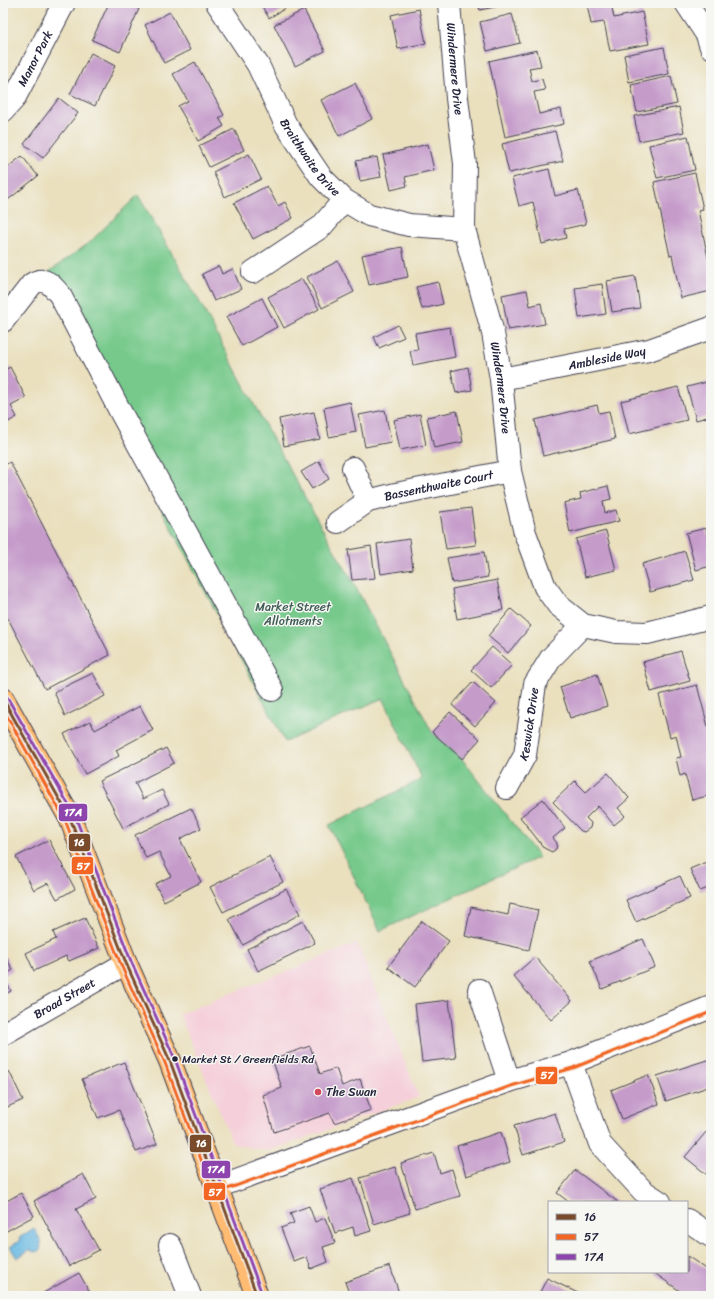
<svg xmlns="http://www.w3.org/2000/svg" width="714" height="1299" font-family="Sriracha,sans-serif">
<rect width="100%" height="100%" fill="#f6f6f2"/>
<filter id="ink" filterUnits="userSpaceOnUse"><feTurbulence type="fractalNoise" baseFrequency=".025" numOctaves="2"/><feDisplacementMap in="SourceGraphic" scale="8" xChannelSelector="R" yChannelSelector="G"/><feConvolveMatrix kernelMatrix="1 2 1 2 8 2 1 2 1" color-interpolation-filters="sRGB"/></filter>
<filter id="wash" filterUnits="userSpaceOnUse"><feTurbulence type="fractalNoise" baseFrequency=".012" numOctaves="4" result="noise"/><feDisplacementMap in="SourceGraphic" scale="16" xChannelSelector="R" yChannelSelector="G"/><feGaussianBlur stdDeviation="0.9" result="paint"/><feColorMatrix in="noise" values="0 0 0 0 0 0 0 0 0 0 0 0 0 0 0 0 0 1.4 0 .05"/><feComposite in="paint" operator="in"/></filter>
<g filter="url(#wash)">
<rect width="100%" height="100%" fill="#eae0be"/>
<!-- built -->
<path fill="#f5cfda" d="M357 943 419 1097 269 1151 233 1144 179 1014Z"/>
<!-- green -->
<path fill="#76c98b" stroke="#4c7663" d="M138 195 197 297 258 412 332 546 352 580 432 732 462 759 539 857 380 931 329 825 422 779 383 698 285 742 96 386 46 274 89 243Z"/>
<!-- water -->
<path fill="#64b6e0" stroke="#436c8e" d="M34 1228 42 1243 40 1244 41 1248 39 1251 34 1252 30 1250 17 1258 10 1247 20 1240 19 1238Z"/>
<g id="blocks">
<!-- building -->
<g fill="#c59bca">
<path d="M109 3H125L139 9 120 52 92 40Z"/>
<path d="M260 3H294L269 18Z"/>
<path d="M478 3H509V4L480 10Z"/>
<path d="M593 3H611L614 18 642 12 649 44 610 51 604 22 591 24 587 4Z"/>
<path d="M419 9 426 43 398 49 391 15Z"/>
<path d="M304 10 325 51 295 66 274 25Z"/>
<path d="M170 12 190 50 164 63 145 25Z"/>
<path d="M512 14 520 43 487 51 480 22Z"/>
<path d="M664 47 669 74 629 82 624 55Z"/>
<path d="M537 50 541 66 529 68 532 81 542 79 545 90 534 92 539 114 561 109 564 124 505 137 489 61Z"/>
<path d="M91 53 115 66 95 106 70 94Z"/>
<path d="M195 62 224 115 219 118 224 126 198 141 178 106 188 101 173 74Z"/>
<path d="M671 76 677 104 637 112 631 85Z"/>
<path d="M355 83 372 119 339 136 321 100Z"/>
<path d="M59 98 78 113 43 158 24 144Z"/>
<path d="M679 107 684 132 639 141 634 116Z"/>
<path d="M234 129 244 150 209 167 199 146Z"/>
<path d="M555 131 563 161 509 173 502 144Z"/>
<path d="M688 136 695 170 657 178 649 145Z"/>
<path d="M428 144 434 170 405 177 407 186 391 190 383 155Z"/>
<path d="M249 154 261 179 225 197 213 172Z"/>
<path d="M22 156 38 176 4 203 3 201V171Z"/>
<path d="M377 157 381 177 360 181 356 161Z"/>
<path d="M549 169 555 196 578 190 586 224 564 229 566 238 542 244 533 202 519 206 512 178Z"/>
<path d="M695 173 703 209 698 210 711 272V291L681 298 672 255 670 256 654 182Z"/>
<path d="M267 186 278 206 285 202 293 218 253 239 234 203Z"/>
<path d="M402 247 408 277 369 285 362 255Z"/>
<path d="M338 261 354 292 322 308 307 277Z"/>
<path d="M219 266 222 274 233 269 241 289 214 301 202 274Z"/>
<path d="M635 276 640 308 612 312 607 281Z"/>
<path d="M302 279 319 309 284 328 268 297Z"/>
<path d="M438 282 443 304 422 309 416 287Z"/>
<path d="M602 284 606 314 579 318 575 288Z"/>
<path d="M527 290 530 306 541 303 545 324 508 330 502 295Z"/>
<path d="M262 298 277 327 242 346 226 317Z"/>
<path d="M398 325 404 337 379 348 374 337Z"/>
<path d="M450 327 455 357 413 365 410 351 418 350 415 333Z"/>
<path d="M10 367 26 398 11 406 17 417 3 425V371Z"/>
<path d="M468 367 472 390 456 393 451 371Z"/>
<path d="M711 381V430L707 417 696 420 687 387Z"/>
<path d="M678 387 687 420 629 434 621 401Z"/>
<path d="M350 402 356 432 329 437 324 408Z"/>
<path d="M597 405 599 413 609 411 615 439 543 456 535 420Z"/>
<path d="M385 410 391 442 365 447 359 415Z"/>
<path d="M457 411 463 442 434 448 427 417Z"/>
<path d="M314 412 320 439 284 446 279 419Z"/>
<path d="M420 414 426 445 400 450 394 420Z"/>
<path d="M319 461 329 479 312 489 301 472Z"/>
<path d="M10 462 110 655 45 689 3 609V466Z"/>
<path d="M608 486 611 499 603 501 605 513 616 510 619 521 570 533 564 503 581 499 580 493Z"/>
<path d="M471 508 476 545 446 549 440 512Z"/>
<path d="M706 528 708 536 711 535V566L696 570 686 533Z"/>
<path d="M606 531 616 570 585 577 576 539Z"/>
<path d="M409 539 413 569 381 574 377 544Z"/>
<path d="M371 546 375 578 352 580 348 550Z"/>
<path d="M685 551 694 580 650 592 642 564Z"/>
<path d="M484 552 488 577 452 583 447 558Z"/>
<path d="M497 580 503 610 457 619 452 589Z"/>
<path d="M511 609 531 626 508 653 488 636Z"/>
<path d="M492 647 512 665 491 688 471 670Z"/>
<path d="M681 651 690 681 651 692 643 662Z"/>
<path d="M93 673 105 696 65 716 54 692Z"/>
<path d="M597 674 607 706 570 718 560 687Z"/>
<path d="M473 682 496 703 475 726 452 705Z"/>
<path d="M697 685 711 738V795L692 800 685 774 680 776 676 758 681 757 676 735 670 737 659 695Z"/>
<path d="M140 706 153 730 116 750 119 756 85 774 64 734 90 721 95 730Z"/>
<path d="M450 712 480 739 462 759 432 732Z"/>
<path d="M166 748 174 763 135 783 143 799 162 790 169 804 123 828 99 781Z"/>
<path d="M608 773 629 798 618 808 625 816 614 825 598 806 586 818 591 823 590 828 584 832 581 831 553 802 575 781 586 792Z"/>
<path d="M543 799 565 828 553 838 557 843 556 849 552 852 544 848 520 817Z"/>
<path d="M191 808 201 828 180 839 201 882 164 901 155 884 171 876 159 852 146 858 135 835Z"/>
<path d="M49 840 75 889 57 899 48 883 34 890 16 857Z"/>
<path d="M270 857 283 882 223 912 210 887Z"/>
<path d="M711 860V887L700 891 690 869Z"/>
<path d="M680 876 690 898 636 922 626 900Z"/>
<path d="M286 889 300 914 243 945 229 919Z"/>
<path d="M510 904 538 910 529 950 465 936 471 907 508 915Z"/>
<path d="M85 918 99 948 69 961 66 956 34 971 26 953 56 939 53 932Z"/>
<path d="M303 921 315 943 258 971 247 949Z"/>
<path d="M422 921 449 941 415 987 388 967Z"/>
<path d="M643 939 655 967 602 989 590 961Z"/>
<path d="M3 952 13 970 3 976Z"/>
<path d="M535 957 572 1001 551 1020 513 976Z"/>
<path d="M3 977 11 991 3 995Z"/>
<path d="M449 1000 456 1058 422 1062 415 1004Z"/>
<path d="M310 1046 320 1074 336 1068 342 1086 360 1079 371 1110 334 1123 330 1113 274 1132 263 1095 282 1088 272 1059Z"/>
<path d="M710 1059 711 1063V1086L666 1101 657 1076Z"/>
<path d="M124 1062 157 1144 136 1152 119 1110 98 1118 82 1079Z"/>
<path d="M9 1071 23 1100 3 1109V1074Z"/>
<path d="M648 1075 659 1104 622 1119 611 1090Z"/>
<path d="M555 1113 564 1142 523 1155 514 1126Z"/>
<path d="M501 1132 510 1162 466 1176 457 1146Z"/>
<path d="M706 1132 711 1136V1178L685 1157Z"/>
<path d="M434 1153 440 1173 452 1169 460 1196 415 1209 401 1163Z"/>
<path d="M395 1167 410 1213 374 1224 360 1178Z"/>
<path d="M575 1170 618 1202H569L557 1193Z"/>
<path d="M83 1174 96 1199 76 1209 99 1250 69 1266 34 1201Z"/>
<path d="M353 1178 371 1231 355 1236 353 1227 335 1233 320 1189Z"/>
<path d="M21 1193 34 1216 3 1233V1203Z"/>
<path d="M309 1206 315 1222 325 1218 335 1243 323 1247 328 1262 311 1269 307 1257 294 1262 281 1228 294 1223 290 1213Z"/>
<path d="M687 1256 711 1272V1285L703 1296H687L653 1272H687Z"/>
<path d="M390 1266 400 1296H350L345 1282Z"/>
<path d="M79 1273 92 1296H38Z"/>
<path d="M547 1278 584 1296H538Z"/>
</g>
</g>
</g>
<g filter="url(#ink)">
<use href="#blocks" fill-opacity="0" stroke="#403e4f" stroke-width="1"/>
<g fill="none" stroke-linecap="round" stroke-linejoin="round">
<defs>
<g id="minor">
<path id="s1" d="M217 3 258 65 286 125 321 177 344 200 369 215 409 225 464 229"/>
<path id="s2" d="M449 3 457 98 465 164 464 229 493 333 501 379 510 471 525 533 545 587 558 605 583 625 616 632 647 633 711 617"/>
<path d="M686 3 707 35 711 47"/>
<path id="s3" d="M3 111 14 99 64 3"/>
<path d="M253 272 321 227 344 200"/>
<path d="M3 321 32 284C45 276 52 285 60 295L120 411 272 690"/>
<path id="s4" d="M501 379 649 350 711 328"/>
<path d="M353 468 368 501"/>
<path id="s5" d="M338 522 368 501 396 494 510 471"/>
<path id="s6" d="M507 788 525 755 535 684 551 658 583 625"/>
<path d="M479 990 509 1081"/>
<path id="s7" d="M3 1034 126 963"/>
<path d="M571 1063 600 1144 643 1191 660 1202"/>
<path d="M217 1187 509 1081 571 1063 711 1007"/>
<path d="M687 1220 711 1236"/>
<path d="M170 1245 190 1296"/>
</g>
<path id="highway" d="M3 699 70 818 126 963 170 1061 257 1296"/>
</defs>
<!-- minor casing -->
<use href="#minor" stroke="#403e4f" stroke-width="24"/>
<!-- highway casing -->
<use href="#highway" stroke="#403e4f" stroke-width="24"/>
<!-- minor -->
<use href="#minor" stroke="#fff" stroke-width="22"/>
<!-- highway -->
<use href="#highway" stroke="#ffbb71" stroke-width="22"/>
<defs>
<path id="bus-1" d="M3 699 70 818 126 963 170 1061 257 1296"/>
<path id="bus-2" d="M3 709 65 820 121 965 165 1063 212 1189 215 1192H219L511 1086 573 1068 711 1012"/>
<path id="bus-3" d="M7 697 75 816 131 961 175 1059 262 1294"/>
</defs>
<!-- bus-1 casing -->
<use href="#bus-1" stroke="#f6f6f2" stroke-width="6"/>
<!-- bus-2 casing -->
<use href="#bus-2" stroke="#f6f6f2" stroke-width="6"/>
<!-- bus-3 casing -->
<use href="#bus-3" stroke="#f6f6f2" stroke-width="6"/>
<!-- bus-1 -->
<use href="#bus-1" stroke="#7a4b2a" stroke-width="3"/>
<!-- bus-2 -->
<use href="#bus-2" stroke="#f26522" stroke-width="3"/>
<!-- bus-3 -->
<use href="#bus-3" stroke="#8e44ad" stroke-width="3"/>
</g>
</g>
<!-- markers -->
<circle fill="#22223b" stroke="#f6f6f2" stroke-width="1.5" cx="175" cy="1059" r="3.5"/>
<circle fill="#d1495b" stroke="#f6f6f2" stroke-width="1.5" cx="318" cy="1092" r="4"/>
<g text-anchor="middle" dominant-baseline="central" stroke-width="3" stroke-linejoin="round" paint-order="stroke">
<!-- bus labels -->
<g font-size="11" fill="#22223b" stroke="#f6f6f2" text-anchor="start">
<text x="182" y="1059">Market St / Greenfields Rd</text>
</g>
<!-- street labels -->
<g font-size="12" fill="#22223b" stroke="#f6f6f2">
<text stroke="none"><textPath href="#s3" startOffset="62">Manor Park</textPath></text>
<text stroke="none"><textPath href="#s2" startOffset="66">Windermere Drive</textPath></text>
<text stroke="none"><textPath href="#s1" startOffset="181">Braithwaite Drive</textPath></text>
<text stroke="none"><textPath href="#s4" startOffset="108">Ambleside Way</textPath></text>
<text stroke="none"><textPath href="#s2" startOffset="390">Windermere Drive</textPath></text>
<text stroke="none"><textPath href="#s5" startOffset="109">Bassenthwaite Court</textPath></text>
<text stroke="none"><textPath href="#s6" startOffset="69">Keswick Drive</textPath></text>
<text stroke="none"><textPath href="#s7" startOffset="71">Broad Street</textPath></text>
</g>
<!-- park labels -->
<g font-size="12" fill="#3f5c57" stroke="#f6f6f2">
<text x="293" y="607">Market Street<tspan x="293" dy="14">Allotments</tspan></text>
</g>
<!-- poi labels -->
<g font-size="12" fill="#22223b" stroke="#f6f6f2" text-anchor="start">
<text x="326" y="1092">The Swan</text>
</g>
</g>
<g stroke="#f6f6f2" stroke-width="1.5">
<rect x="58" y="803" width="30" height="19" rx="4" fill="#8e44ad"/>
<rect x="68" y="833" width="23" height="19" rx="4" fill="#7a4b2a"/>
<rect x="71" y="856" width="23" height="19" rx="4" fill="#f26522"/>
<rect x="535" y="1066" width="23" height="19" rx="4" fill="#f26522"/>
<rect x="189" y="1134" width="23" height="19" rx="4" fill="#7a4b2a"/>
<rect x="201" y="1160" width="30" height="19" rx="4" fill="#8e44ad"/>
<rect x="203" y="1182" width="23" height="19" rx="4" fill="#f26522"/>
</g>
<g font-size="11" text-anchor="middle" font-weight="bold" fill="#fff">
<text x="73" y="816">17A</text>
<text x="79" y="846">16</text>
<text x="83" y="870">57</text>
<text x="547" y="1079">57</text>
<text x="201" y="1147">16</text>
<text x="216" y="1173">17A</text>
<text x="215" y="1196">57</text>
</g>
<!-- margin -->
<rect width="714" height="1299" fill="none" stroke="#f6f6f2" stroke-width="16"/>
<!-- legend -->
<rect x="548" y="1201" width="140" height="72" fill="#f6f6f2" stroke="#a1a1a9"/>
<rect x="556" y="1214" width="20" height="6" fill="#7a4b2a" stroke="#a1a1a9"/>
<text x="584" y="1221" font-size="12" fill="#22223b">16</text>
<rect x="556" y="1234" width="20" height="6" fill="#f26522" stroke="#a1a1a9"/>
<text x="584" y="1241" font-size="12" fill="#22223b">57</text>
<rect x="556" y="1254" width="20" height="6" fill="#8e44ad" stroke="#a1a1a9"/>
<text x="584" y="1261" font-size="12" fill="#22223b">17A</text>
</svg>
